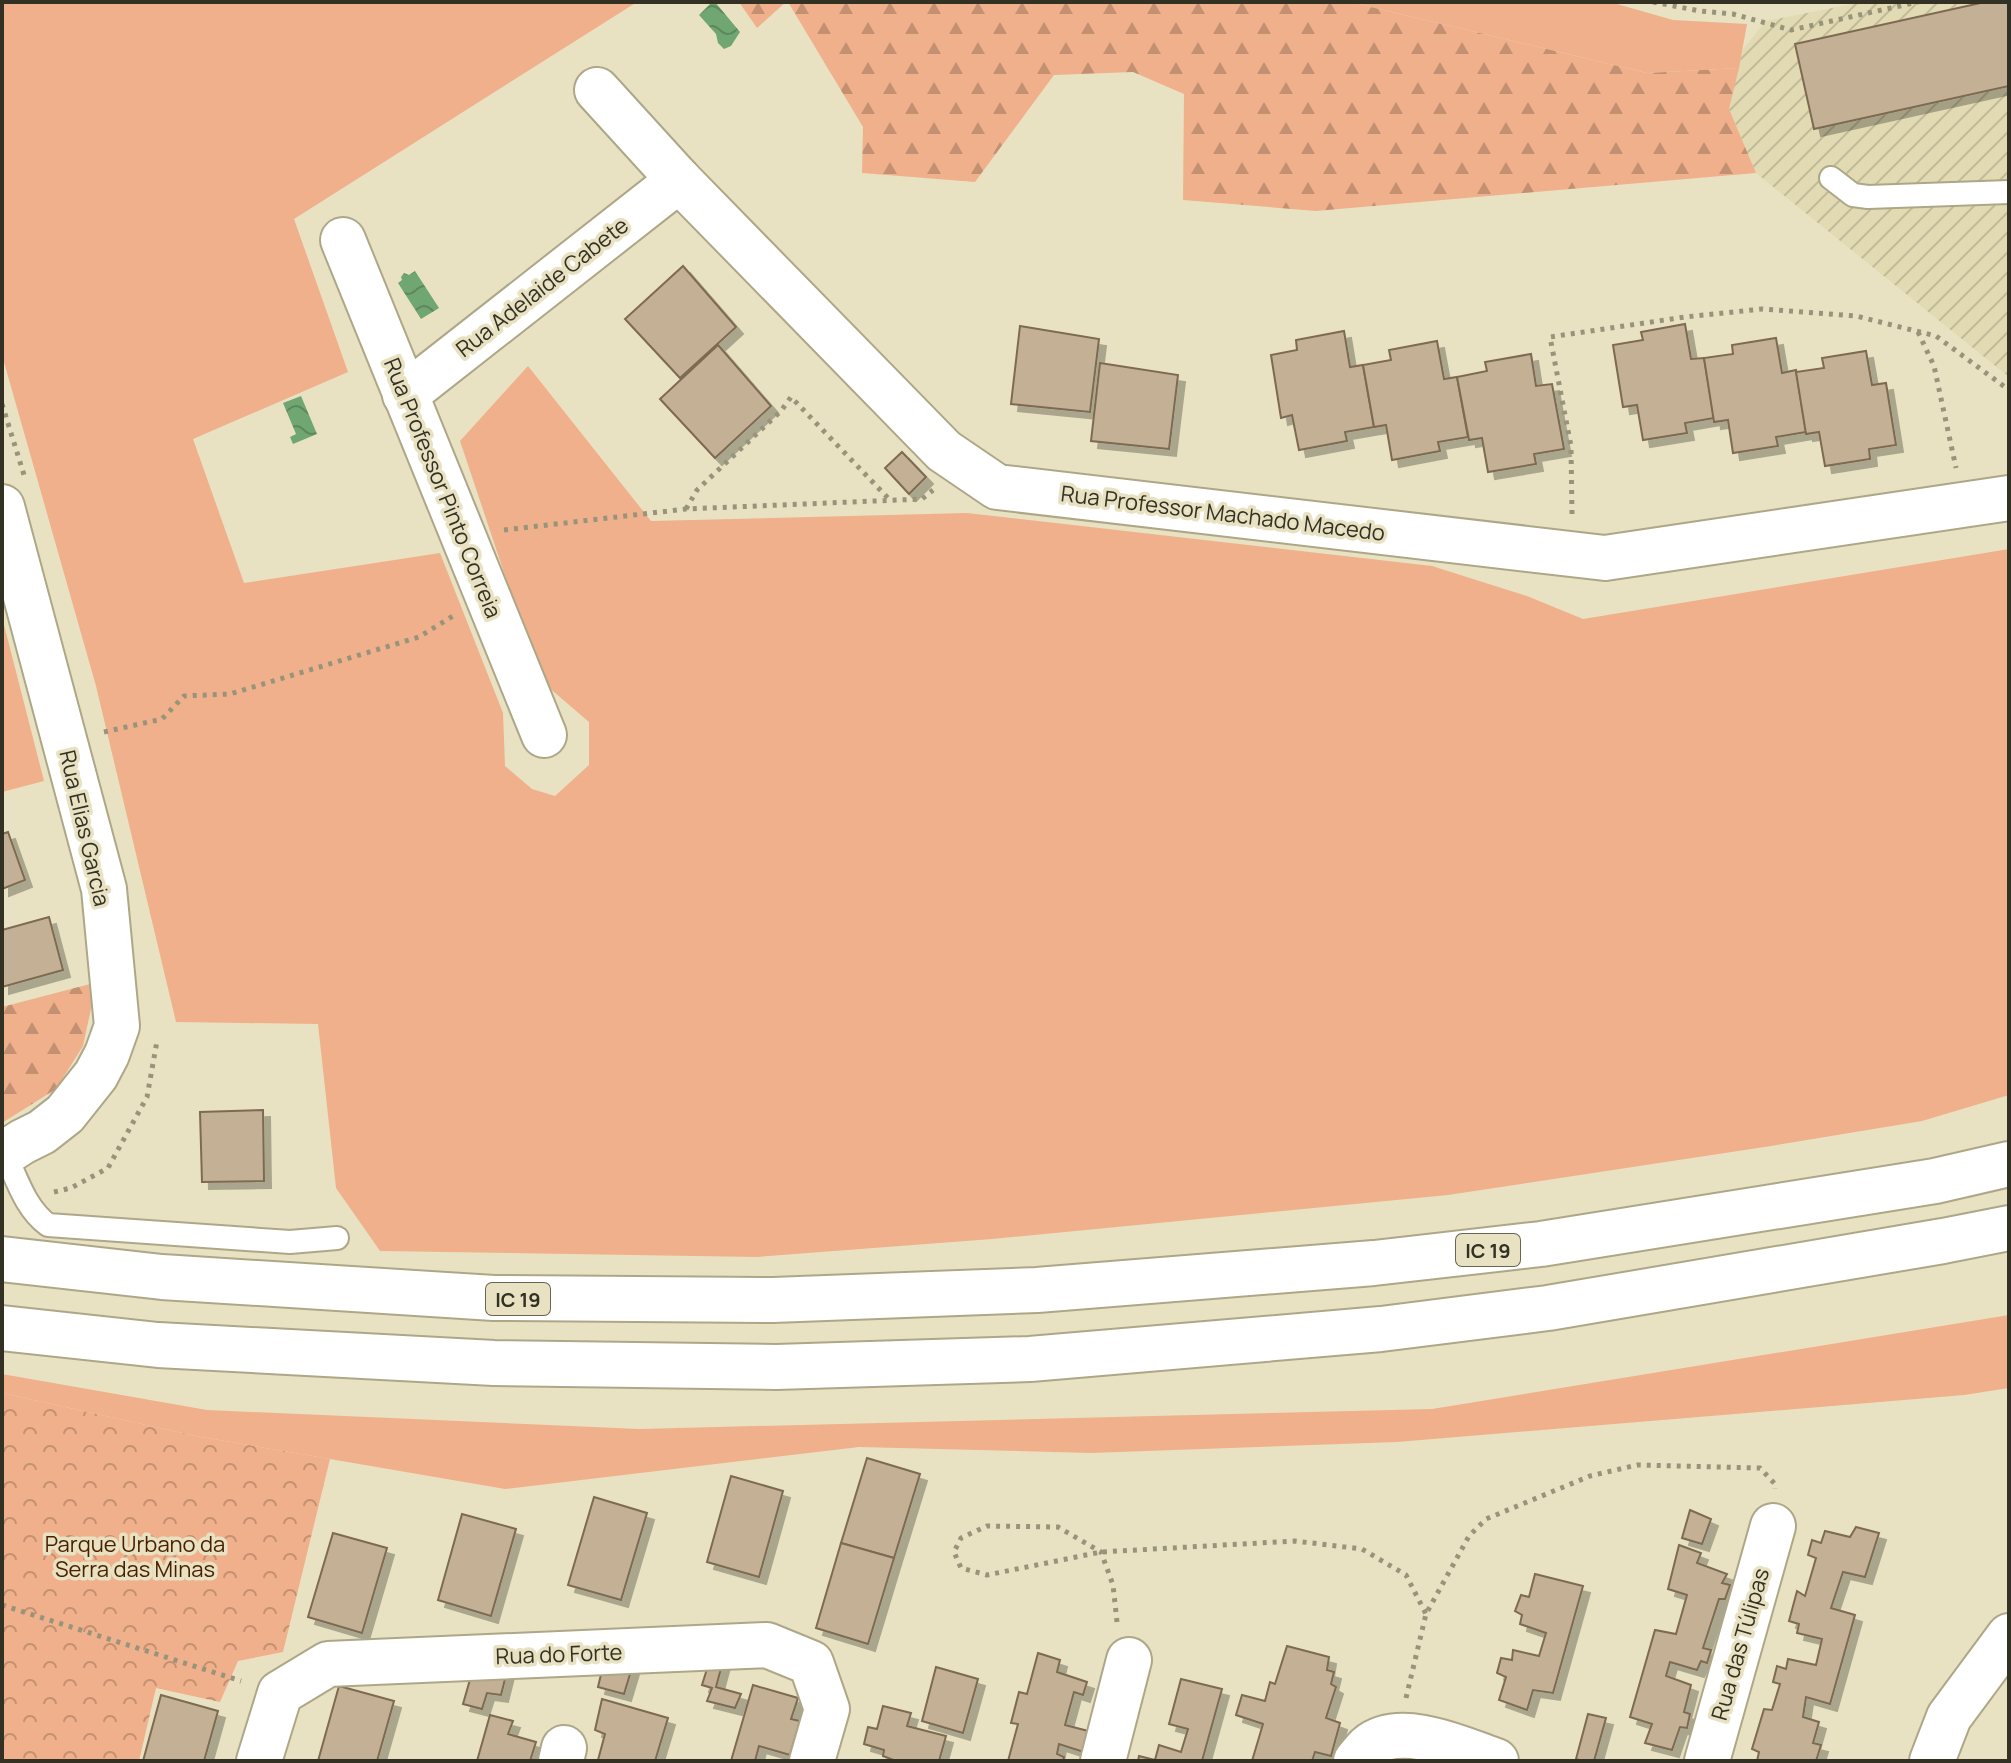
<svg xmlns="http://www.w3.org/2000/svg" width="2011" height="1763" font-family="Manrope,sans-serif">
<defs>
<pattern id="industrial-furrows" width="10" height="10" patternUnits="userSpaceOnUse" patternTransform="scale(2)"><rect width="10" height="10" fill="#e1dab2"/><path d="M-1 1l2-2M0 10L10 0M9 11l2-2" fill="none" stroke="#c2bb99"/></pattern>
<pattern id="forest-firs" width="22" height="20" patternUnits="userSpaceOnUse" patternTransform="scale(2)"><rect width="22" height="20" fill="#f0b08b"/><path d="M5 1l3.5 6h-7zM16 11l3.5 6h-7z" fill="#c39071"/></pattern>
<pattern id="park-crowns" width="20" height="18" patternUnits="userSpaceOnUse" patternTransform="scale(2)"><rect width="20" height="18" fill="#f0b08b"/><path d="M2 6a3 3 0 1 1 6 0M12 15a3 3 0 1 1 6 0" fill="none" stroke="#c39071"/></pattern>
<pattern id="water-waves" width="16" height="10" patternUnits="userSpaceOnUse" patternTransform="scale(2)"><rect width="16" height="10" fill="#70a672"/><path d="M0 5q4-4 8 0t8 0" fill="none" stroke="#5d885d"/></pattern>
<filter id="shadow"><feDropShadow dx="7" dy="7" stdDeviation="0" flood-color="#0004"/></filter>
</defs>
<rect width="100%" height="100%" fill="#e8e2c2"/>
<!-- industrial -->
<path fill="url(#industrial-furrows)" d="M1862 2H2009V377L1756 173 1729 109 1743 49 1766 21Z"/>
<!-- grass -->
<g fill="#f0b08b">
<path d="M2 2H637L294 219 348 372 193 439 244 583 440 553 503 713 505 766 532 789 555 796 589 765V722L540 680 460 441 528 366 651 521 967 513 1432 566 1527 596 1583 619 2009 549V1095L1922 1121 1771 1146 1448 1195 992 1239 757 1257 380 1251 336 1188 318 1024 176 1022 96 686 2 355Z"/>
<path d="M1350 2H1610L1673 20 1747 24 1739 68 1647 73Z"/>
<path d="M2 617 44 781 2 792Z"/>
<path d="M2009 1315V1388L1964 1395 1397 1442 1091 1453 859 1447 505 1489 196 1436 2 1393V1374L207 1410 639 1429 1432 1409Z"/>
</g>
<!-- forest -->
<g fill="url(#forest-firs)">
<path d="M739 2H786L757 28Z"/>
<path d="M788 2H1350L1647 73 1739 68 1729 109 1756 173 1316 211 1183 200 1184 94 1133 72 1054 75 975 182 862 173 863 127Z"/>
<path d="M90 984 92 1004 83 1046 56 1089 2 1123V1007Z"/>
</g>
<!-- park -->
<path fill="url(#park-crowns)" d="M2 1393 196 1436 330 1459 283 1652 238 1661 220 1702 156 1688 139 1761H2Z"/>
<!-- water -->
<g fill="url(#water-waves)">
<path d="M712 2H715L740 32 731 46 724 49 718 43 716 34 699 15Z"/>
<path d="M415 271 439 308 421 319 398 283 402 280 401 277 404 273 409 275Z"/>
<path d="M301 396 317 434 293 444 290 437 296 434 283 403Z"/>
</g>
<!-- building -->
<g fill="#c4b095" stroke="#7d6b52" stroke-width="2" filter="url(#shadow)">
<path d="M1985 2H2009V86L1814 129 1795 44Z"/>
<path d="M683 266 736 327 680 378 625 319Z"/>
<path d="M1685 324 1691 359 1704 358 1714 418 1685 423 1687 433 1643 440 1637 405 1623 407 1613 345 1643 340 1641 332Z"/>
<path d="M1020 326 1099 339 1090 412 1011 404Z"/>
<path d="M1344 331 1350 367 1363 365 1374 427 1345 432 1347 441 1299 450 1292 415 1281 418 1271 355 1297 350 1296 340Z"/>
<path d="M1776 338 1782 373 1796 370 1806 432 1776 437 1778 446 1733 453 1728 420 1714 422 1704 358 1733 354 1732 345Z"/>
<path d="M1437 341 1444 379 1457 377 1468 437 1438 442 1440 451 1392 460 1386 425 1374 427 1363 365 1391 360 1389 350Z"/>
<path d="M718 345 771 406 715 458 660 399Z"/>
<path d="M1866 351 1872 385 1886 383 1896 445 1869 449 1870 459 1825 466 1819 432 1806 434 1796 372 1824 368 1822 358Z"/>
<path d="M1531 354 1536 386 1552 384 1564 449 1534 454 1536 464 1488 472 1482 438 1469 440 1457 377 1487 371 1485 362Z"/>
<path d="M1100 363 1178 375 1169 449 1091 441Z"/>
<path d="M902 452 926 477 909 494 885 468Z"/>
<path d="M8 832 25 880 2 889V834Z"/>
<path d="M49 917 63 970 2 987V930Z"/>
<path d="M263 1110 264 1181 202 1182 200 1112Z"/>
<path d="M867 1458 920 1474 894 1558 841 1543Z"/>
<path d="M731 1476 783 1491 759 1577 707 1562Z"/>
<path d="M594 1497 647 1513 621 1600 568 1585Z"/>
<path d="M1690 1510 1711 1519 1702 1544 1682 1538Z"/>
<path d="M462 1514 516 1529 491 1616 438 1600Z"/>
<path d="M1856 1527 1879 1533 1865 1577 1843 1572 1831 1608 1855 1615 1830 1704 1806 1697 1803 1717 1819 1722 1813 1743 1821 1745 1816 1761H1757L1759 1752 1752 1749 1764 1709 1772 1710 1780 1684 1773 1682 1777 1666 1786 1669 1788 1659 1816 1665 1822 1639 1797 1633 1799 1624 1789 1621 1797 1591 1805 1596 1816 1558 1808 1555 1812 1540 1821 1543 1825 1531 1850 1537Z"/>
<path d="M333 1533 387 1548 362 1633 308 1617Z"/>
<path d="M841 1543 894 1558 868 1644 816 1628Z"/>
<path d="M1679 1545 1701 1553 1697 1563 1727 1574 1722 1583 1730 1585 1725 1599H1719L1703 1648 1711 1650 1707 1663 1701 1661 1697 1670 1670 1662 1666 1676 1691 1685 1684 1712 1690 1714 1687 1728 1680 1727 1672 1750 1645 1743 1652 1724 1630 1717 1655 1630 1676 1634 1687 1595 1668 1589Z"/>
<path d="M1535 1574 1583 1586 1553 1693 1533 1690 1527 1710 1499 1700 1506 1677 1497 1673 1501 1658 1512 1660 1513 1650 1539 1656 1546 1633 1520 1624 1522 1615 1515 1611 1521 1595 1529 1597Z"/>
<path d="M1287 1646 1329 1657 1327 1670 1334 1672 1331 1684 1336 1687 1326 1718 1340 1723 1331 1756 1315 1752 1312 1761H1252L1263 1724 1236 1715 1242 1695 1265 1701 1270 1682 1275 1684Z"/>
<path d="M1038 1653 1060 1660 1057 1672 1087 1682 1083 1695 1074 1692 1065 1725 1100 1734 1093 1755 1059 1744 1057 1754 1064 1757 1063 1761H1008L1018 1724 1011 1723 1019 1692 1027 1694Z"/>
<path d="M710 1659 723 1661 716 1687 741 1694 735 1708 707 1701 712 1688 702 1685Z"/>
<path d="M634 1661 624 1694 598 1687 603 1666Z"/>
<path d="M475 1662 507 1671 501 1695 487 1693 482 1709 463 1704Z"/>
<path d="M936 1667 978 1679 963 1733 922 1721Z"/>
<path d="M1181 1679 1222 1689 1202 1761H1138L1139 1756 1155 1760 1159 1745 1181 1752 1188 1729 1169 1724Z"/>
<path d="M753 1685 798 1698 791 1719 800 1721 790 1755 759 1746 755 1761H731Z"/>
<path d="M339 1686 394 1701 377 1761H318Z"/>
<path d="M161 1695 218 1711 204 1761H143Z"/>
<path d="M602 1699 668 1718 655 1761 598 1760 605 1734 595 1730Z"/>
<path d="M883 1706 911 1713 907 1726 946 1736 939 1761H896L883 1756 884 1750 864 1744 868 1727 877 1729Z"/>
<path d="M1588 1714 1606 1718 1594 1761H1582L1576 1759Z"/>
<path d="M490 1715 513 1721 508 1734 536 1742 530 1761H477Z"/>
</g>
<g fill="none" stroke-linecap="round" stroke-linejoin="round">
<defs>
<g id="service">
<path d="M1831 178 1853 195 1868 197 2009 192"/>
<path d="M5 1154C17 1179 25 1208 48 1225L290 1242 337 1238"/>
</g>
<g id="minor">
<path d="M597 90 679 180 944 451 997 487 1605 558 2009 498"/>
<path d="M343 240 544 735"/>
<path d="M405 395 679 180"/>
<path d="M259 1761 280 1693 328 1664 767 1645 811 1663 827 1709 812 1761"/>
<path d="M561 1761 564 1748"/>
<path d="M1103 1761 1129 1660"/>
<path d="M1356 1761C1360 1756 1364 1751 1368 1747 1400 1720 1462 1749 1496 1761"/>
<path d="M1707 1761 1773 1526"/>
</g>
<g id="tertiary">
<path d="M2 507 104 889 117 1026 107 1054 96 1075 65 1114 42 1132 22 1142 2 1155"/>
<path d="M1932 1761 1949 1717 2009 1636"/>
</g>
<g id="trunk">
<path d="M2 1259 162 1277 494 1298 773 1300 1037 1290 1374 1263 1541 1244 1935 1181 2009 1164"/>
<path d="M2 1328 158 1345 494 1363 776 1367 1030 1359 1381 1329 1548 1308 1943 1241 2009 1228"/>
</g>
</defs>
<!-- service casing -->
<use href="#service" stroke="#ada788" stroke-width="26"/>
<!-- minor casing -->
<use href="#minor" stroke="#ada788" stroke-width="48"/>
<!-- tertiary casing -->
<use href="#tertiary" stroke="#ada788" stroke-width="48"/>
<!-- trunk casing -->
<use href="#trunk" stroke="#ada788" stroke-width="48"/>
<!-- path -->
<g stroke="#98947c" stroke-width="5" stroke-dasharray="4 6" stroke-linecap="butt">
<path d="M1653 2 1700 11 1733 14 1791 30 1918 2"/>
<path d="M1918 332 1934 366 1956 468"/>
<path d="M2 404 24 475"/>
<path d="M686 509 697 490 781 411 791 397 889 499"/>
<path d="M1572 514 1571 446 1550 337 1685 317 1762 309 1856 316 1936 336 2009 390"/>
<path d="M504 530 686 509 922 499 933 490"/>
<path d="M104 732 162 719 184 696 230 694 419 637 453 616"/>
<path d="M54 1192 71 1188 108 1168 147 1097 157 1041"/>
<path d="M2 1605 241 1681"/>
<path d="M1117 1622 1113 1585 1101 1552 1058 1527 987 1526 961 1538 954 1552 961 1568 987 1575 1101 1552 1295 1541 1362 1549 1406 1575 1426 1614"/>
<path d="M1406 1698 1426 1614 1469 1536 1486 1519 1590 1476 1637 1465 1760 1468 1775 1484V1489"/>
</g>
<!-- service -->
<use href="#service" stroke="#fff" stroke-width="22"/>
<!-- minor -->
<use href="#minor" stroke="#fff" stroke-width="44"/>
<!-- tertiary -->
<use href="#tertiary" stroke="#fff" stroke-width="44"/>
<!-- trunk -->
<use href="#trunk" stroke="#fff" stroke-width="44"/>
</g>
<g text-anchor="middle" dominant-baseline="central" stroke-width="7" stroke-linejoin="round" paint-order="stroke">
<!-- shield labels -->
<g fill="#e8e2c2" stroke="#696553" stroke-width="2">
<rect x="1456" y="1234" width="64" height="32" rx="6"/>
<rect x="486" y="1283" width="64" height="32" rx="6"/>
</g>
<g font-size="20" font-weight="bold" fill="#333024">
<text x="1488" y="1250">IC 19</text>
<text x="518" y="1299">IC 19</text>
</g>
<!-- street labels -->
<g font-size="22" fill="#333024" stroke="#e8e2c2">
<text transform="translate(542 287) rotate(-38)">Rua Adelaide Cabete</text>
<text transform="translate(443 488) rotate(68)">Rua Professor Pinto Correia</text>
<text transform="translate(1223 513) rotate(7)">Rua Professor Machado Macedo</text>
<text transform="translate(85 828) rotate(77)">Rua Elias Garcia</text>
<text transform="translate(1740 1644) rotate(-74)">Rua das Túlipas</text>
<text transform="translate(559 1654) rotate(-2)">Rua do Forte</text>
</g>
<!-- park labels -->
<g font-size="22" fill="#491f01" stroke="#e8e2c2">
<text x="135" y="1544">Parque Urbano da<tspan x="135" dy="25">Serra das Minas</tspan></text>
</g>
</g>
<!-- border -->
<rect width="2011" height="1763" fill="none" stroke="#333024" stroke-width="8"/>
</svg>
